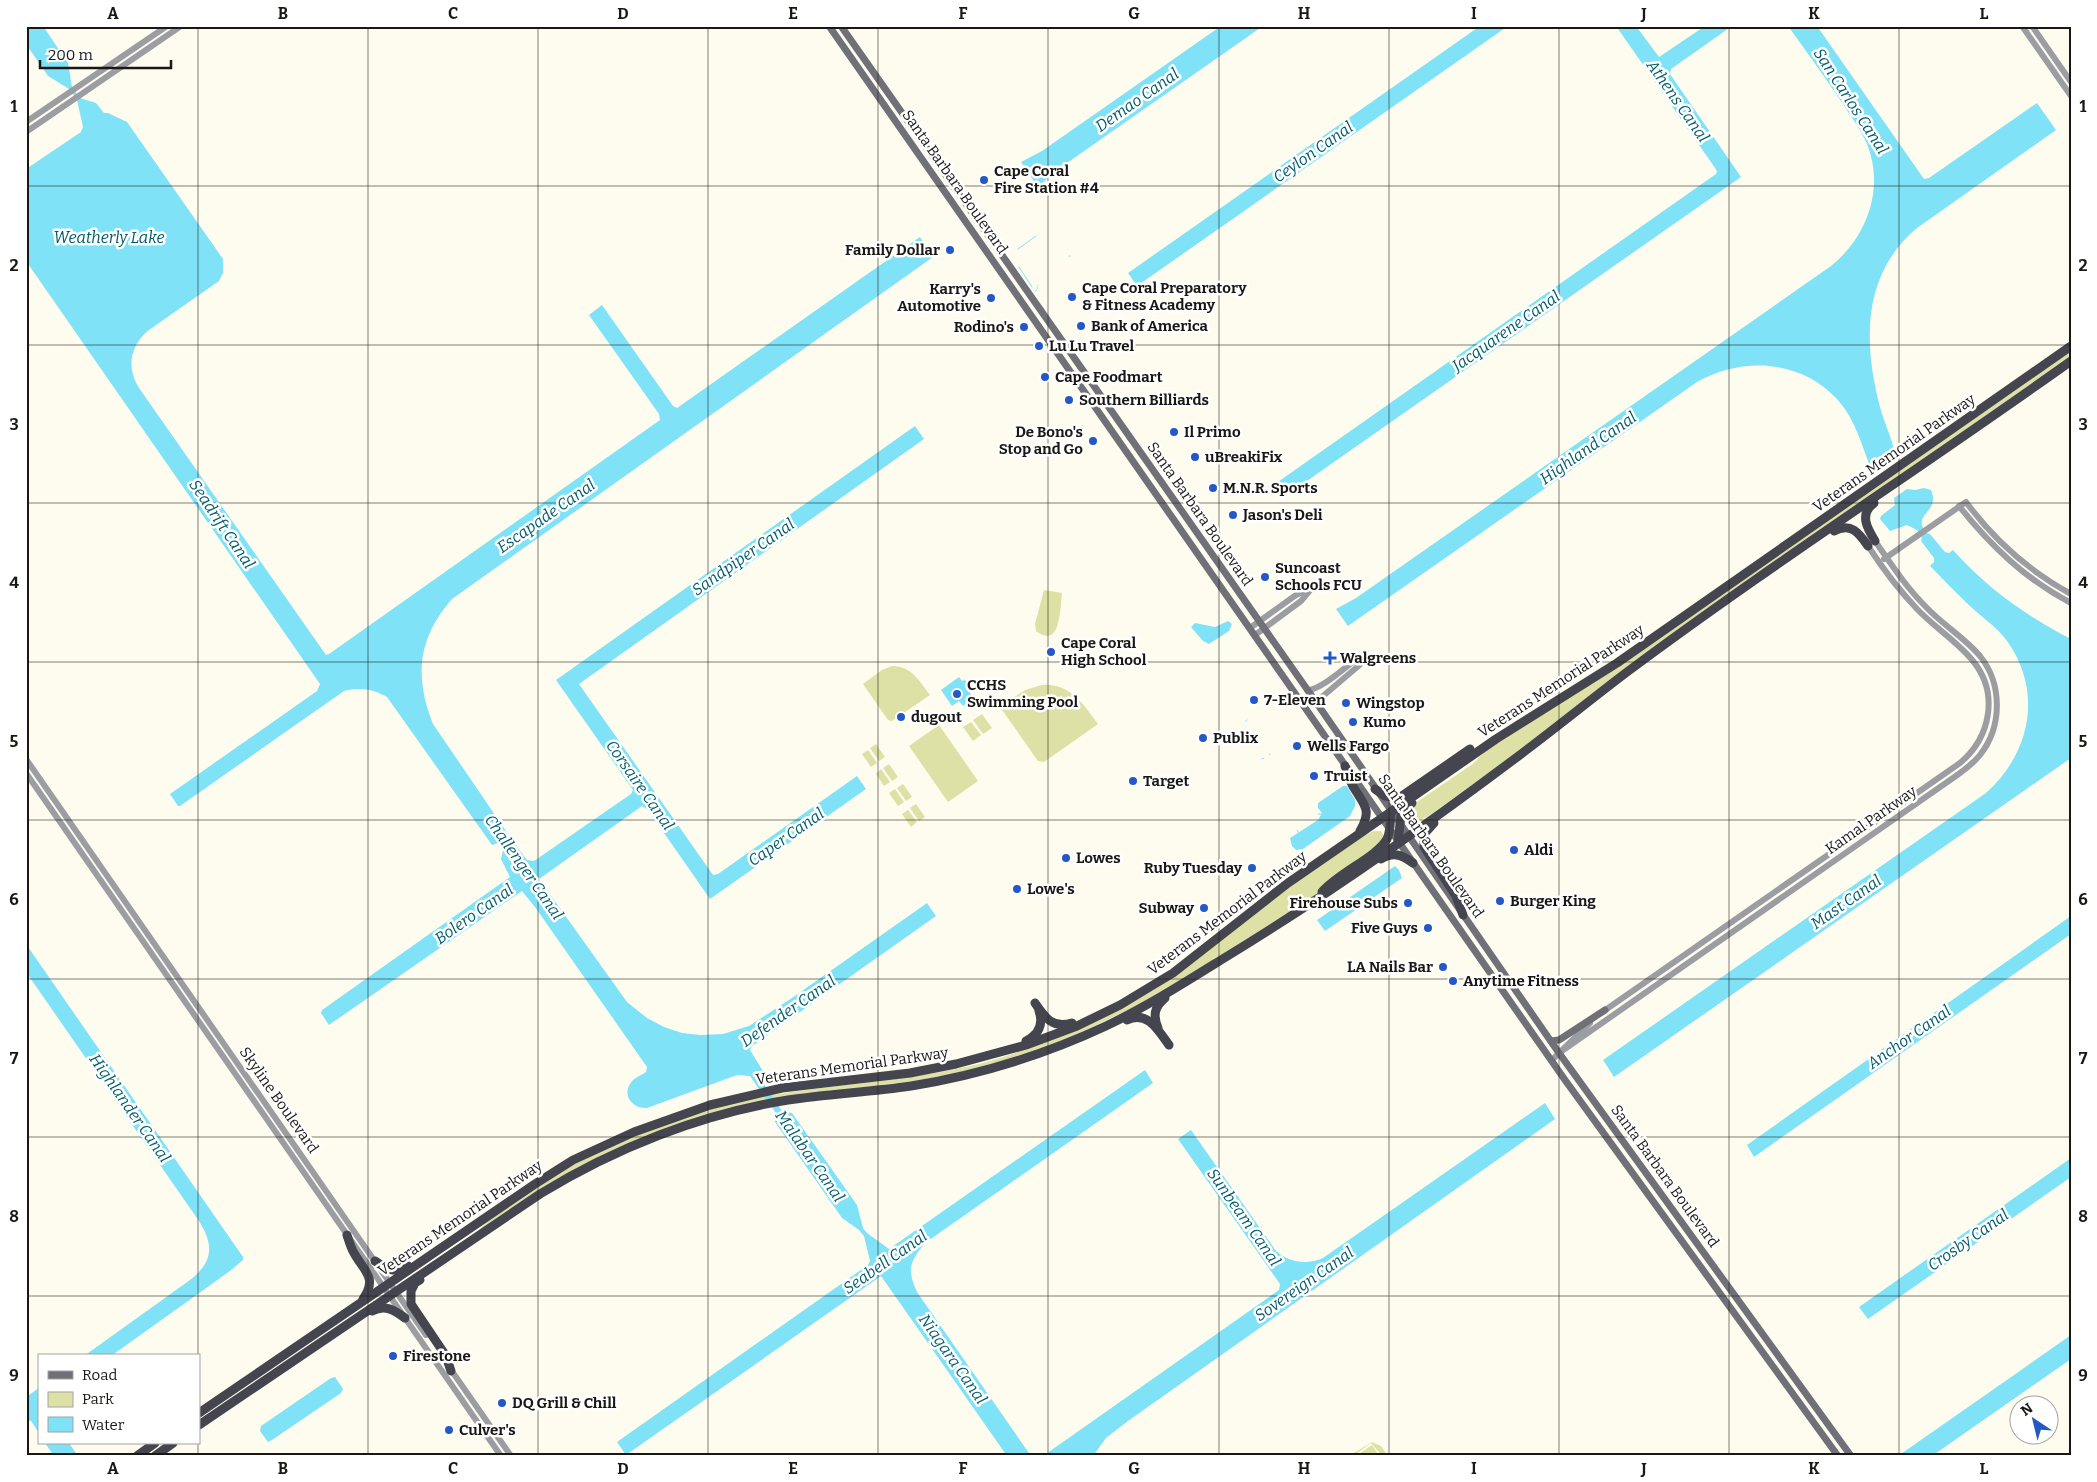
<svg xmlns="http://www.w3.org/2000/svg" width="2097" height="1482" font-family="Bitter,serif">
<rect width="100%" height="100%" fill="#fefbef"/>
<!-- green -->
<g fill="#dee1a5">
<path d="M2071 350V355L2027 387 1633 662 1500 765 1427 817 1412 823 1404 822 1403 817 1411 806 1474 763 1489 747Z"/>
<path d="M1044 590 1062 593C1060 608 1061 650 1036 631L1035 624Z"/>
<path d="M892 666C912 666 919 681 930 695L892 721 888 720 863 684 882 670Z"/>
<path d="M1042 685C1070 683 1083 704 1098 724L1044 762 1038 761 1000 707 1025 690Z"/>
<path d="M982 714 992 728 983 734 973 720Z"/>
<path d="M971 722 981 735 973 741 963 727Z"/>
<path d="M939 725 978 781 948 802 909 746Z"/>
<path d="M876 744 885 757 879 761 870 748Z"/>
<path d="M868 750 877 763 871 767 862 754Z"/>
<path d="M889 764 898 777 892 781 883 768Z"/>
<path d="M881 769 890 782 884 786 876 774Z"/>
<path d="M903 784 912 797 906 801 897 788Z"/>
<path d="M895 789 904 802 898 806 889 793Z"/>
<path d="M916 804 925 817 919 821 910 808Z"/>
<path d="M908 810 917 822 911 827 902 814Z"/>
<path d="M1374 831H1381L1384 836 1379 844 1329 881 1315 895 1275 923 1138 1005 1067 1039 1022 1056 957 1073 914 1081 809 1094 633 1141 587 1163 479 1230C494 1214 512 1203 530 1191 610 1139 703 1104 798 1091 876 1080 957 1077 1031 1047 1074 1031 1118 1012 1157 988 1197 963 1232 929 1271 900 1301 877 1333 856 1364 835Z"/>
<path d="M1372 1442 1381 1446 1388 1456H1382L1371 1443 1353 1456H1349Z"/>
<path d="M1372 1445 1379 1456H1356Z"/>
</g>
<!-- water -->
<g fill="#80e2f7">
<path d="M26 26H43L68 63 72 87 80 98 96 103 104 113H108L127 122 223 259V273L219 281 149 330C130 345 126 368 139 388L326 655 329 654 660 420 659 414 589 315 602 305 673 406 677 408 920 237 933 257 452 599C418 638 414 676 433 724L508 834 504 840 509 846 515 844 527 860 534 861 631 794 633 790 556 680 915 426 924 439 579 684 713 875 718 874 857 776 866 789 710 899 648 810 642 806 539 879 627 1002 647 1018 664 1027 682 1033 700 1035 723 1034 749 1026 792 998 927 903 936 916 752 1046 750 1050 763 1071 762 1081 782 1111 792 1113 857 1205 863 1228 867 1233 889 1249 1145 1070 1153 1083 925 1243C909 1263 907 1269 917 1292L1031 1456H1007L881 1276 626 1455 617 1442 868 1265 870 1261 864 1236 859 1230 842 1218 775 1122 776 1113 750 1076 737 1075 647 1108C634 1109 622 1097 630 1084 633 1078 640 1076 646 1072L647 1067 535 907 522 891 329 1025 321 1013 322 1010 510 877 501 859 503 850 498 843 492 845 387 697C373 689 360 687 344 691L180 806H178L170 794 317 691 320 684 26 261V169L81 132 83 127 77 100 69 89 48 76 26 44Z"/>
<path d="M1221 26H1263L1057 170 1038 187 1021 162 1042 151Z"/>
<path d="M1480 26H1508L1137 286 1128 273Z"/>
<path d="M1616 26H1636L1659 57 1705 26H1732L1671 69 1670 74 1741 177 1284 497 1275 484 1716 174 1717 171 1713 165Z"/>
<path d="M1788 26H1817L1924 179 1929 178 2037 103 2056 130 1917 228C1862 274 1863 342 1880 407 1884 422 1892 438 1895 454L1875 468 1870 466C1861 442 1854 417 1836 398 1799 359 1741 357 1697 382L1348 626 1336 609 1356 598 1831 266C1867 237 1885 188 1867 144 1860 128 1850 115 1841 101 1824 76 1806 51 1788 26Z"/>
<path d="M1924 488 1931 490C1941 513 1911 513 1926 533L1930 534 1945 552 1949 553 1953 550C1987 588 2026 616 2071 639V758L1614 1077 1603 1060 1986 793C2031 753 2043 691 2007 641 1997 627 1983 618 1971 607 1957 594 1944 580 1930 566L1934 562V558L1921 541 1922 537 1917 530 1907 525 1890 531 1880 519 1881 516 1895 505 1894 498 1907 489 1915 490Z"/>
<path d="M1228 621 1232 624 1229 631 1209 644 1203 641 1191 627 1195 623 1215 627Z"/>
<path d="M959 677 962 681 965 680 968 684 965 686 974 698 963 706 959 701 952 706 941 690Z"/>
<path d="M1343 786H1347L1355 800V806L1350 816 1303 849 1296 850 1292 846 1290 838 1318 820 1322 813 1318 808V803Z"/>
<path d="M1395 866 1399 870 1402 878 1328 929 1325 931 1317 920 1320 918Z"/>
<path d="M2071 916V934L1754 1157 1747 1145Z"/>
<path d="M26 944 243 1257V1260L230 1271 111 1356H84L190 1280C212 1263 215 1246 199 1221L26 972Z"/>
<path d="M1545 1103 1555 1119 1128 1421 1106 1438 1093 1456H1043L1279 1290 1280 1284 1178 1139 1191 1130 1276 1251C1290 1263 1307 1265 1323 1258Z"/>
<path d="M2071 1158V1177L1868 1319 1859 1307Z"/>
<path d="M2071 1335V1359L1932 1456H1898Z"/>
<path d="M335 1377 343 1389 341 1393 272 1440 268 1442 260 1431 261 1426 331 1378Z"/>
<path d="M39 1388V1433L31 1421 26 1420V1397Z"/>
<path d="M45 1443H69L78 1456H54Z"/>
</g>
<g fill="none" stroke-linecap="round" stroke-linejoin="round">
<!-- stream -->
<g stroke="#80e2f7" stroke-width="1">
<path d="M1018 249 1036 236"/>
<path d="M1069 256H1070"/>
<path d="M1019 267 1032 287"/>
<path d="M1037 286 1038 285"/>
<path d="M1037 288H1038"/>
<path d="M1036 290V291"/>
<path d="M1246 721 1247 720"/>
<path d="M1269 755 1270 754"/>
<path d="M1262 759 1264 758"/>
<path d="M1318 814H1322"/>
<path d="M1297 830 1299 833"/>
</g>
<!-- canal -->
<path stroke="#80e2f7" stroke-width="4.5" d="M502 836 512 850"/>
<!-- tertiary -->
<g stroke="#9c9da2" stroke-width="6">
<path d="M2022 26 2071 96"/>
<path d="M2032 26 2071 82"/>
<path d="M26 122 167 26"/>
<path d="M26 132 181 26"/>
<path d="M1959 506C1991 546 2025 579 2071 603"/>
<path d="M1884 559 1966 502C1994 540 2029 571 2071 594"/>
<path d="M1250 628 1296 595 1310 589"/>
<path d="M1255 635 1301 601 1311 589"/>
<path d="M1307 690C1320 691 1348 665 1359 657"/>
<path d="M1316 702 1363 662"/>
<path d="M26 759 426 1335"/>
<path d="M26 773 501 1456"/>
<path d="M1601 1013 1960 763C1991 737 1999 693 1973 661 1958 642 1934 627 1917 609 1899 590 1883 569 1868 546"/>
<path d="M1559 1053 1953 778C1963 771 1972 765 1980 755 2002 727 2003 685 1980 656 1965 638 1943 625 1926 607 1906 587 1891 564 1875 541"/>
<path d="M1552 1060 1590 1023"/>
<path d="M449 1367 511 1456"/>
</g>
<!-- secondary -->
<g stroke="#707178" stroke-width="7">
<path d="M829 26 1565 1080 1838 1456"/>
<path d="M841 26 1316 702 1559 1053 1851 1456"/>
<path d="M1551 1041 1559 1040 1605 1010"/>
</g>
<!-- trunk -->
<g stroke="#44454e" stroke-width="9">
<path d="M1874 503C1859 514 1867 528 1875 541"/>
<path d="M1834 531C1851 522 1859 533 1868 546"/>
<path d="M1345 766C1348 773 1350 782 1354 788 1365 806 1372 810 1360 831"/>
<path d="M1375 789 1385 796 1399 798 1470 749"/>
<path d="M1434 823 1424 834V847L1456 896 1463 915"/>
<path d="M1398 842 1401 815 1412 803"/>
<path d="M1381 859C1393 851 1402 855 1413 863"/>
<path d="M1322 892C1338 873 1377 857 1387 839 1391 831 1390 821 1391 812"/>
<path d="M1035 1003C1045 1018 1053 1029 1072 1023"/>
<path d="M1127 1020C1147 1010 1158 1030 1169 1045"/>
<path d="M1158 1028C1153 1016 1154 1007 1165 998"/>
<path d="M1026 1041C1038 1035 1044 1025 1039 1011"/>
<path d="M347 1235C349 1241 351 1248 354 1253 364 1271 378 1278 363 1299"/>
<path d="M375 1261C386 1269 395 1274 408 1266"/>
<path d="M420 1280 415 1283 411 1291V1304L446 1356 451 1371"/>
<path d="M372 1311C385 1304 394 1310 405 1318"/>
<path d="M199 1413 535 1184 573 1160 634 1132 710 1105 782 1088 910 1073 956 1064 1026 1045 1077 1026 1120 1005 1173 973 1288 883 1359 834 1496 739 1617 663 2071 346"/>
<path d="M199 1425 540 1194C615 1148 701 1114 788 1100 829 1094 870 1092 911 1086 979 1075 1044 1055 1106 1026 1146 1007 1184 983 1221 960 1328 895 1430 823 1529 748 1562 723 1594 697 1627 672 1772 564 1924 466 2071 361"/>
<path d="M137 1456 155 1443"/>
<path d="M155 1456 173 1443"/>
</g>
</g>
<!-- grid -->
<path fill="none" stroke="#191814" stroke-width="1" stroke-opacity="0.55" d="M198 26V1356M368 26V1456M538 26V1456M708 26V1456M878 26V1456M1048 26V1456M1219 26V1456M1389 26V1456M1559 26V1456M1729 26V1456M1899 26V1456M26 186H2071M26 345H2071M26 503H2071M26 662H2071M26 820H2071M26 979H2071M26 1137H2071M26 1296H2071M198 1443V1456"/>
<!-- markers -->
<g fill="#2358c5" stroke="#fff" stroke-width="2">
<circle cx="984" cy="180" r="5"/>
<circle cx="950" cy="250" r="5"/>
<circle cx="1072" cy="297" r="5"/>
<circle cx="991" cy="298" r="5"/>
<circle cx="1081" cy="326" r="5"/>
<circle cx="1024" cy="327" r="5"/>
<circle cx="1039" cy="346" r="5"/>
<circle cx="1045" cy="377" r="5"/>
<circle cx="1069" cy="400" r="5"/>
<circle cx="1174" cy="432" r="5"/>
<circle cx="1093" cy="441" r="5"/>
<circle cx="1195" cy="457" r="5"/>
<circle cx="1213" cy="488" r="5"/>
<circle cx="1233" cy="515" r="5"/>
<circle cx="1265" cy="577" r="5"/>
<circle cx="1051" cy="652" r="5"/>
<path d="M1327.5 650.5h5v5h5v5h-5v5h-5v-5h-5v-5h5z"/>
<circle cx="957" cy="694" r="5"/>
<circle cx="1254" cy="700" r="5"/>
<circle cx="1346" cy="703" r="5"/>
<circle cx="901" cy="717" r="5"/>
<circle cx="1353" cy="722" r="5"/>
<circle cx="1203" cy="738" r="5"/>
<circle cx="1297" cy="746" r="5"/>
<circle cx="1314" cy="776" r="5"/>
<circle cx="1133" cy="781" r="5"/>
<circle cx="1514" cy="850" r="5"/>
<circle cx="1066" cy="858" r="5"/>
<circle cx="1252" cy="868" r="5"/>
<circle cx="1017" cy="889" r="5"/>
<circle cx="1500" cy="901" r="5"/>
<circle cx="1408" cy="903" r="5"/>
<circle cx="1204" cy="908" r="5"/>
<circle cx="1428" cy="928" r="5"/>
<circle cx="1443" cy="967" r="5"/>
<circle cx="1453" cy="981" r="5"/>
<circle cx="393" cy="1356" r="5"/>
<circle cx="502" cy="1403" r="5"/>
<circle cx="449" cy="1430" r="5"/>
</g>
<g text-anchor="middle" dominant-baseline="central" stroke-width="5" stroke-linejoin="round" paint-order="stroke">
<!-- poi labels -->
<g font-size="15" font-weight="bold" fill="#191814" stroke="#fff" text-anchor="start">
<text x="994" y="171">Cape Coral<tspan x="994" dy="17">Fire Station #4</tspan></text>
<text x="940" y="250" text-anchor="end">Family Dollar</text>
<text x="1082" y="288">Cape Coral Preparatory<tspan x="1082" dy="17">&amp; Fitness Academy</tspan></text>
<text x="981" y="289" text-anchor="end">Karry's<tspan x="981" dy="17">Automotive</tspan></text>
<text x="1091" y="326">Bank of America</text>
<text x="1014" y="327" text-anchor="end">Rodino's</text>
<text x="1049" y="346">Lu Lu Travel</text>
<text x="1055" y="377">Cape Foodmart</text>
<text x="1079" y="400">Southern Billiards</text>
<text x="1083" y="432" text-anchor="end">De Bono's<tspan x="1083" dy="17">Stop and Go</tspan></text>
<text x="1184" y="432">Il Primo</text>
<text x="1205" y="457">uBreakiFix</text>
<text x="1223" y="488">M.N.R. Sports</text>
<text x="1243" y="515">Jason's Deli</text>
<text x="1275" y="568">Suncoast<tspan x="1275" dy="17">Schools FCU</tspan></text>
<text x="1061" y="643">Cape Coral<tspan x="1061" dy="17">High School</tspan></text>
<text x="1340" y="658">Walgreens</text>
<text x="967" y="685">CCHS<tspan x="967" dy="17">Swimming Pool</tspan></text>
<text x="1264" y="700">7-Eleven</text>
<text x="1356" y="703">Wingstop</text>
<text x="911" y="717">dugout</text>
<text x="1363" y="722">Kumo</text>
<text x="1213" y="738">Publix</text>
<text x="1307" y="746">Wells Fargo</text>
<text x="1324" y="776">Truist</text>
<text x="1143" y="781">Target</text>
<text x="1524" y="850">Aldi</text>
<text x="1076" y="858">Lowes</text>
<text x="1242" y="868" text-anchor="end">Ruby Tuesday</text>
<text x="1027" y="889">Lowe's</text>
<text x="1510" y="901">Burger King</text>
<text x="1398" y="903" text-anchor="end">Firehouse Subs</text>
<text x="1194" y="908" text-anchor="end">Subway</text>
<text x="1418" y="928" text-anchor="end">Five Guys</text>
<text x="1433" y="967" text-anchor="end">LA Nails Bar</text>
<text x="1463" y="981">Anytime Fitness</text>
<text x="403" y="1356">Firestone</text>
<text x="512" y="1403">DQ Grill &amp; Chill</text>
<text x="459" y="1430">Culver's</text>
</g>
<!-- street labels -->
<g font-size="15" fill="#191814" stroke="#fff">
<text transform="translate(955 182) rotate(55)">Santa Barbara Boulevard</text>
<text transform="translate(1894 453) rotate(-35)">Veterans Memorial Parkway</text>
<text transform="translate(1200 514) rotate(55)">Santa Barbara Boulevard</text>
<text transform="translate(1561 681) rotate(-33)">Veterans Memorial Parkway</text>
<text transform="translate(1871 820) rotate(-35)">Kamal Parkway</text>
<text transform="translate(1431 846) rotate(55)">Santa Barbara Boulevard</text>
<text transform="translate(1227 913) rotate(-37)">Veterans Memorial Parkway</text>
<text transform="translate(852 1066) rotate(-8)">Veterans Memorial Parkway</text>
<text transform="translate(279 1100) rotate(55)">Skyline Boulevard</text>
<text transform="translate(1665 1176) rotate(54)">Santa Barbara Boulevard</text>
<text transform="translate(460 1218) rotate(-34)">Veterans Memorial Parkway</text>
</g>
<!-- water labels -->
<g font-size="16" font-style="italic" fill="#005b6a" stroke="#fff">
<text transform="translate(1137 100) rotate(-35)">Demao Canal</text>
<text transform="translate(1678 101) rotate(55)">Athens Canal</text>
<text transform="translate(1851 101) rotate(57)">San Carlos Canal</text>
<text transform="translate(1313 152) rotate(-35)">Ceylon Canal</text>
<text x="109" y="237">Weatherly Lake</text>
<text transform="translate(1506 331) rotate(-35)">Jacquarene Canal</text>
<text transform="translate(1588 448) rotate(-35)">Highland Canal</text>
<text transform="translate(546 516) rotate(-35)">Escapade Canal</text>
<text transform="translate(222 524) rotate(56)">Seadrift Canal</text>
<text transform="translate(743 557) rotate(-35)">Sandpiper Canal</text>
<text transform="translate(640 785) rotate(55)">Corsaire Canal</text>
<text transform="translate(786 837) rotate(-35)">Caper Canal</text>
<text transform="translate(524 867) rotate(55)">Challenger Canal</text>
<text transform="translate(1846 902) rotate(-35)">Mast Canal</text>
<text transform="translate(474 914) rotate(-35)">Bolero Canal</text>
<text transform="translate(788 1011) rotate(-35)">Defender Canal</text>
<text transform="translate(1909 1037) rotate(-35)">Anchor Canal</text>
<text transform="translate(130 1108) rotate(55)">Highlander Canal</text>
<text transform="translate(810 1156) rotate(55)">Malabar Canal</text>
<text transform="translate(1244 1217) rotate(55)">Sunbeam Canal</text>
<text transform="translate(1968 1240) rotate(-35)">Crosby Canal</text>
<text transform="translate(885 1262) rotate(-35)">Seabell Canal</text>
<text transform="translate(1304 1284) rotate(-35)">Sovereign Canal</text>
<text transform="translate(953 1359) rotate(55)">Niagara Canal</text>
</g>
</g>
<!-- border -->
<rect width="2097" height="1482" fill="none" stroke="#ffffff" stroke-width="55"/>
<!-- legend -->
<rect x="38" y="1354" width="162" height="90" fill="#ffffff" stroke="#a3a3a1"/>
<rect x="48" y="1371" width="25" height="8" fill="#707178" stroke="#a3a3a1"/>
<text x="82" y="1380" font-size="15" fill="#191814">Road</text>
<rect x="48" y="1392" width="25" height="15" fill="#dee1a5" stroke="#a3a3a1"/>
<text x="82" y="1404" font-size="15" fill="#191814">Park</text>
<rect x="48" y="1417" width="25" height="15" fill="#80e2f7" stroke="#a3a3a1"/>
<text x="82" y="1430" font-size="15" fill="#191814">Water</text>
<!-- north arrow -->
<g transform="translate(2034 1420) rotate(325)"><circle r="24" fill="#ffffff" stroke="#a3a3a1"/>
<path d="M0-4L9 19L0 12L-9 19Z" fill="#2358c5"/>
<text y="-8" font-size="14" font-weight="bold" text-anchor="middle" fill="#191814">N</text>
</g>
<!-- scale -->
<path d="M40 60v8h131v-8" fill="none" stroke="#191814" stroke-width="2.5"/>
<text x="48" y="60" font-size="15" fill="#191814" stroke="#ffffff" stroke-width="4" paint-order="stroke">200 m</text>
<rect x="28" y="28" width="2042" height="1426" fill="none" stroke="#191814" stroke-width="2"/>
<g font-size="16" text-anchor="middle" font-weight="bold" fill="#191814">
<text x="113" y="19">A</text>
<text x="283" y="19">B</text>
<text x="453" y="19">C</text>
<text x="623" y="19">D</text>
<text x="793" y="19">E</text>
<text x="963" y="19">F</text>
<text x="1134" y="19">G</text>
<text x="1304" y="19">H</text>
<text x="1474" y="19">I</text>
<text x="1644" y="19">J</text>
<text x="1814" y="19">K</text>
<text x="1984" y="19">L</text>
<text x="14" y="112">1</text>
<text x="2083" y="112">1</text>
<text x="14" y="271">2</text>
<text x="2083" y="271">2</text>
<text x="14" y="430">3</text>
<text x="2083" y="430">3</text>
<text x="14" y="588">4</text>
<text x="2083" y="588">4</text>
<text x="14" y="747">5</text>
<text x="2083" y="747">5</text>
<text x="14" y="905">6</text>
<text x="2083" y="905">6</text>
<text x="14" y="1064">7</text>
<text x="2083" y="1064">7</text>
<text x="14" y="1222">8</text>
<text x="2083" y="1222">8</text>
<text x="14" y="1381">9</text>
<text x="2083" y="1381">9</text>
<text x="113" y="1474">A</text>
<text x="283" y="1474">B</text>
<text x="453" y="1474">C</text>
<text x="623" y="1474">D</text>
<text x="793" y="1474">E</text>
<text x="963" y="1474">F</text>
<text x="1134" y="1474">G</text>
<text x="1304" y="1474">H</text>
<text x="1474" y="1474">I</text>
<text x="1644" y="1474">J</text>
<text x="1814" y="1474">K</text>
<text x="1984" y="1474">L</text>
</g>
</svg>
